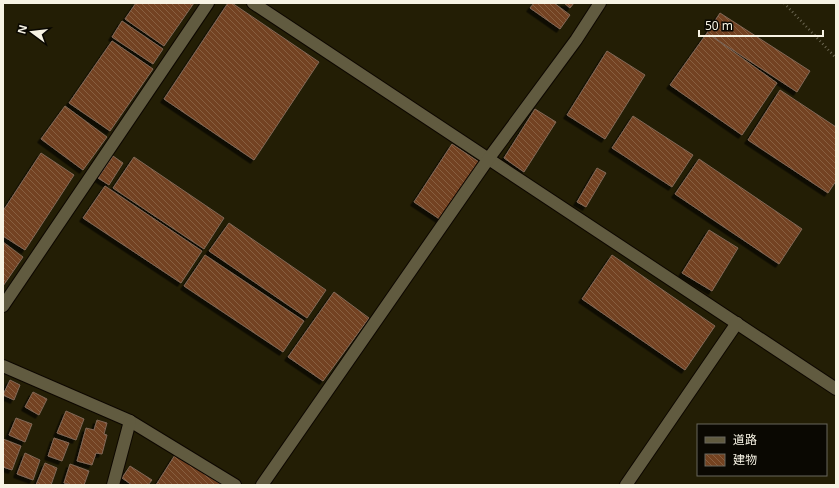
<svg xmlns="http://www.w3.org/2000/svg" width="839" height="488" font-family="'Noto Sans','Noto Sans JP',sans-serif">
<defs>
<pattern id="building-back-hatch" width="6" height="6" patternUnits="userSpaceOnUse"><rect width="6" height="6" fill="#734220"/><path d="M-1 5l2 2M0 0l6 6M5-1l2 2" fill="none" stroke="#885e40"/></pattern>
<filter id="shadow"><feDropShadow dx="-3.5" dy="3.5" stdDeviation="0" flood-color="#0009"/></filter>
</defs>
<rect width="100%" height="100%" fill="#231e05"/>
<!-- building -->
<g fill="url(#building-back-hatch)" stroke="#826858" filter="url(#shadow)">
<path d="M136 3H194L164 46 125 19Z"/>
<path d="M228 3H232L319 62 254 160 164 99Z"/>
<path d="M534 3H554L570 15 560 29 530 8Z"/>
<path d="M564 3H574L570 8Z"/>
<path d="M720 13 810 71 797 92 707 33Z"/>
<path d="M122 21 163 49 153 64 112 37Z"/>
<path d="M707 33 777 83 742 135 670 85Z"/>
<path d="M112 41 153 69 110 131 69 103Z"/>
<path d="M607 51 645 75 605 139 567 115Z"/>
<path d="M780 90 836 127V181L828 193 748 140Z"/>
<path d="M65 106 107 137 83 170 41 139Z"/>
<path d="M535 109 556 122 524 172 504 158Z"/>
<path d="M633 116 693 155 672 187 612 148Z"/>
<path d="M452 144 479 162 441 220 414 202Z"/>
<path d="M41 153 74 175 25 250 3 236V211Z"/>
<path d="M113 156 123 163 109 185 98 178Z"/>
<path d="M134 157 224 218 204 249 113 188Z"/>
<path d="M699 159 802 229 779 264 675 194Z"/>
<path d="M597 168 606 173 586 207 577 202Z"/>
<path d="M105 186 202 251 181 283 83 218Z"/>
<path d="M229 223 326 290 307 318 209 251Z"/>
<path d="M709 230 738 248 712 291 682 273Z"/>
<path d="M3 242 23 257 3 286Z"/>
<path d="M205 255 304 321 283 352 184 286Z"/>
<path d="M612 255 715 326 685 370 582 299Z"/>
<path d="M334 292 369 318 323 381 288 357Z"/>
<path d="M10 380 20 385 14 400 3 395Z"/>
<path d="M33 392 47 399 39 415 25 407Z"/>
<path d="M66 411 84 419 76 440 57 433Z"/>
<path d="M16 418 32 424 25 442 9 435Z"/>
<path d="M97 420 107 423 104 434 107 435 102 454 96 453 92 465 77 461 86 428 94 430Z"/>
<path d="M54 438 69 443 62 461 48 456Z"/>
<path d="M3 439 21 446 12 470 3 467Z"/>
<path d="M25 453 40 460 33 480 17 474Z"/>
<path d="M175 455 222 485H156Z"/>
<path d="M45 463 57 468 51 485H36Z"/>
<path d="M70 464 89 471 84 485H72L64 483Z"/>
<path d="M130 466 152 480 148 485H132L122 478Z"/>
</g>
<g fill="none" stroke-linecap="round" stroke-linejoin="round">
<defs>
<g id="street">
<path d="M253 3 836 389"/>
<path d="M3 306 208 3"/>
<path d="M3 366 130 421 235 485"/>
<path d="M113 485 130 421"/>
<path d="M262 485 489 158 576 40 600 3"/>
<path d="M626 485 737 323"/>
</g>
</defs>
<!-- street casing -->
<use href="#street" stroke="#0d0700" stroke-width="14"/>
<!-- path -->
<path stroke="#6d6853" stroke-width="2.5" stroke-dasharray="1 3" stroke-linecap="butt" d="M784 3 836 58"/>
<!-- street -->
<use href="#street" stroke="#615b40" stroke-width="12"/>
</g>
<!-- border -->
<rect width="839" height="488" fill="none" stroke="#f7f3e4" stroke-width="8"/>
<!-- legend -->
<rect x="697" y="424" width="130" height="52" fill="#0a0802" stroke="#69665c"/>
<rect x="705" y="437" width="20" height="6" fill="#615b40" stroke="#69665c"/>
<text x="733" y="444" font-size="12" fill="#f7f3e4">道路</text>
<rect x="705" y="454" width="20" height="12" fill="url(#building-back-hatch)" stroke="#69665c"/>
<text x="733" y="464" font-size="12" fill="#f7f3e4">建物</text>
<!-- north arrow -->
<g transform="translate(32 32) rotate(285)" stroke="#0a0802" stroke-width="3" paint-order="stroke">
<path d="M0-3L7 15L0 10L-7 15Z" fill="#f7f3e4"/>
<text y="-6" font-size="11" font-weight="bold" text-anchor="middle" fill="#f7f3e4">N</text>
</g>
<!-- scale -->
<path d="M699 30v6h124v-6" fill="none" stroke="#f7f3e4" stroke-width="2"/>
<text x="705" y="30" font-size="12" fill="#f7f3e4" stroke="#0a0802" stroke-width="3" paint-order="stroke">50 m</text>
</svg>
